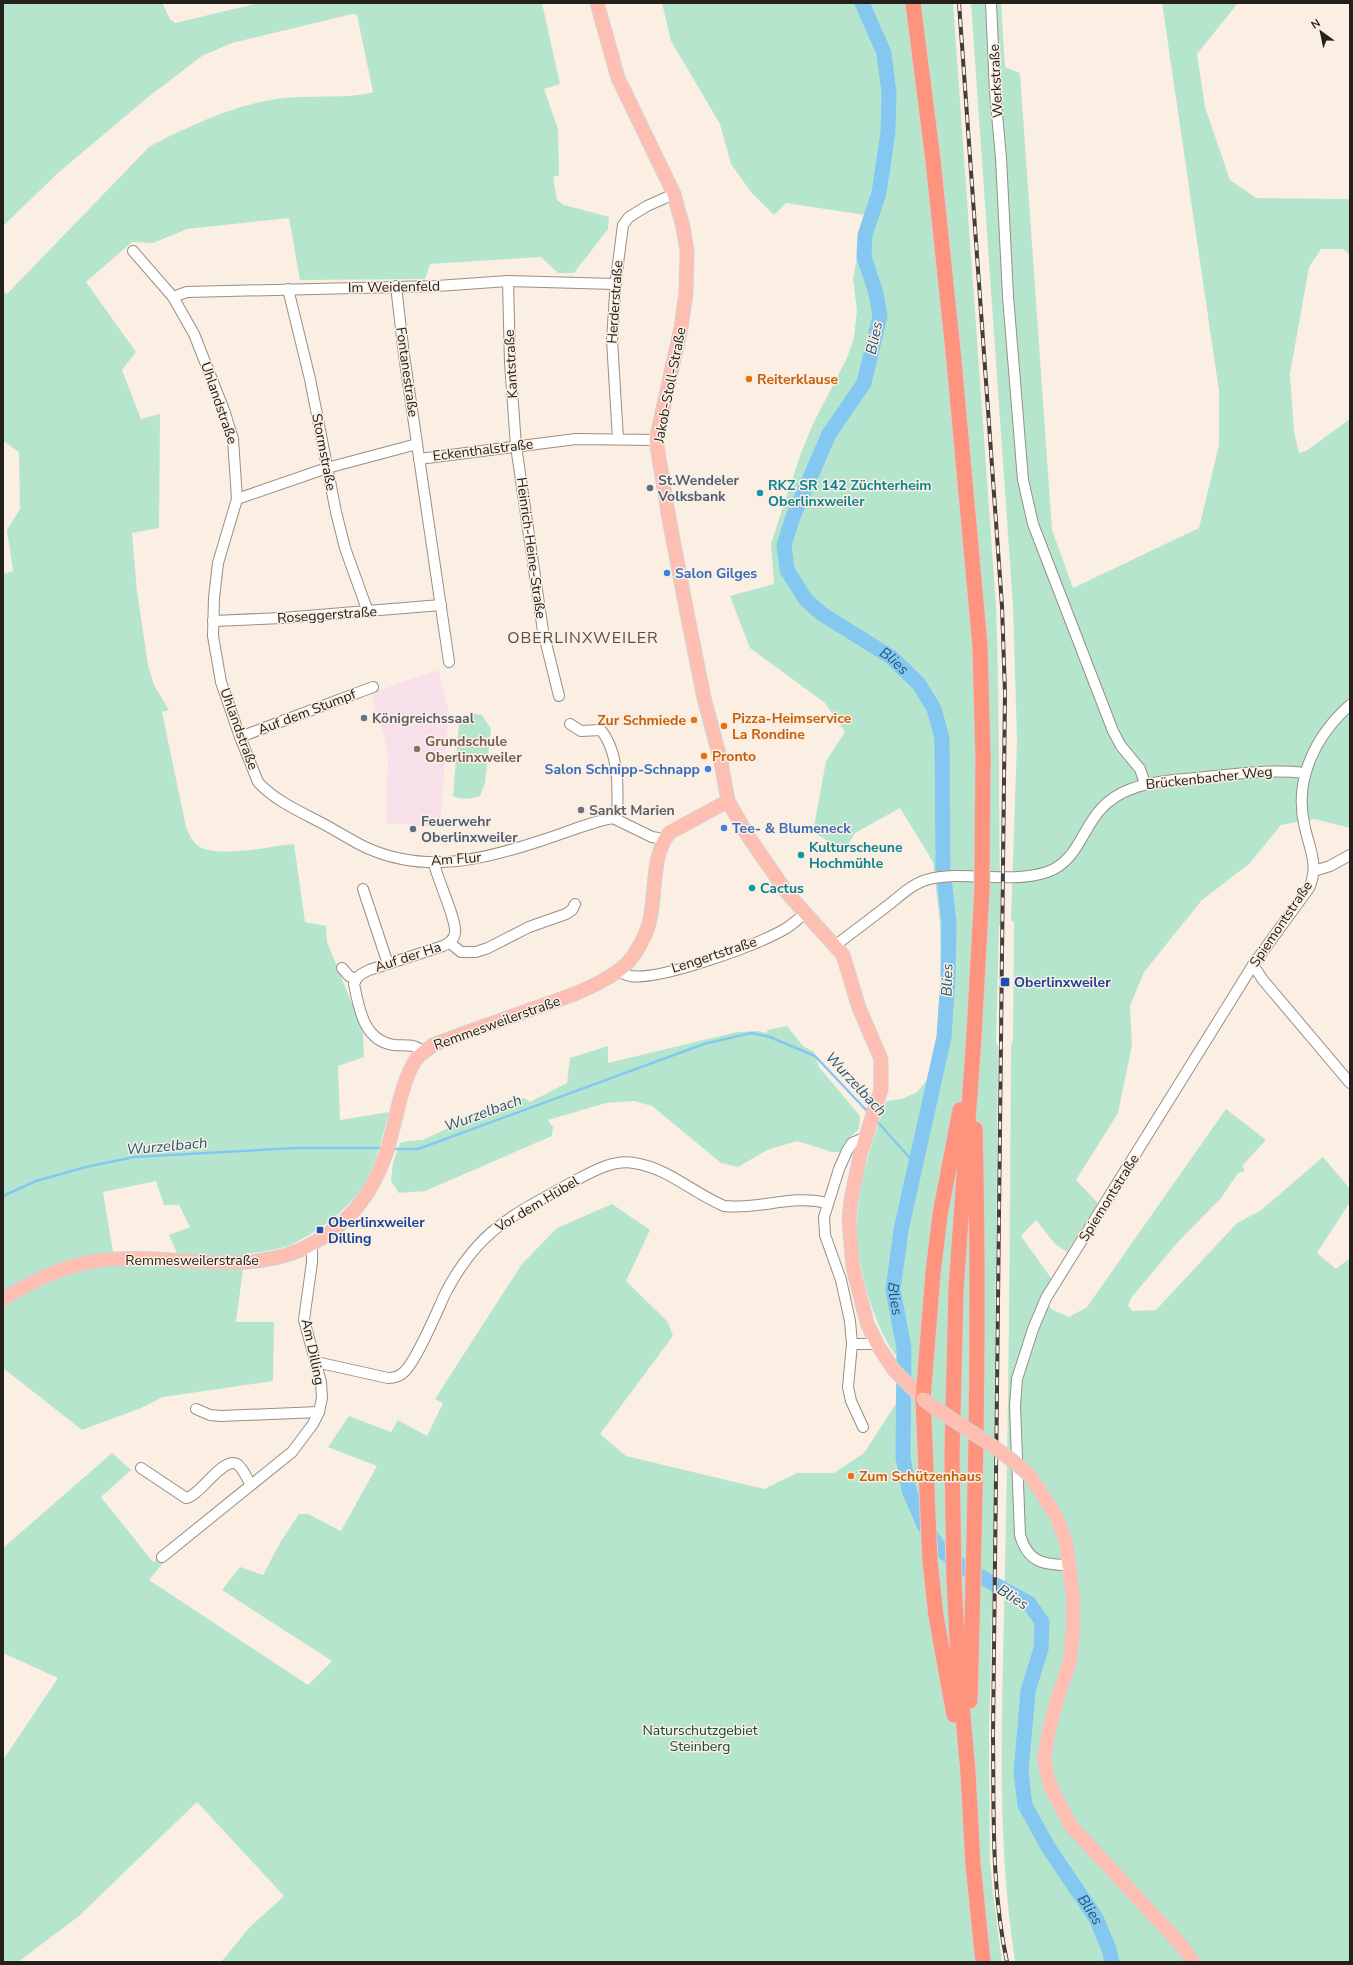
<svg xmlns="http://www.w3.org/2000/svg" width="1353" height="1965" font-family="'Nunito Sans',sans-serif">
<rect width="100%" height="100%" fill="#fbefe3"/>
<!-- education -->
<path fill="#f8e0ea" d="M438 670 449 712 440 827 386 823 388 759 385 739 371 693Z"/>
<!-- green -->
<g fill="#b6e5cd" fill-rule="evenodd">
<path d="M3 3H162L170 19 175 23 259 3H542L560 84 544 89 558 129 559 175 553 177 557 200 564 205 609 217 608 229 574 273H558L541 257 430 264 425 279 300 280 289 218 187 229 153 243 132 242 86 282 136 352 122 370 141 419 160 414 159 528 132 533 137 591 148 665 154 685 169 710 162 712 186 827C189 834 193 843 200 847 220 858 271 846 294 844L305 922 326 926 327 942 363 1031 364 1057 338 1066 340 1120 389 1112C382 1137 377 1162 364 1184 351 1208 313 1236 287 1246 273 1251 259 1252 245 1254L236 1322H274L273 1381 163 1397 141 1408 82 1430 3 1368V574L13 571 7 530 20 509 19 452 3 441V291L7 294 149 147C188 126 241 102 285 98 311 95 350 99 373 92L357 15 352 14 232 43 202 56 147 98 58 173 3 226ZM156 1181 164 1205H179L190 1227 169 1235 177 1253 113 1252 103 1192Z"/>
<path d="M662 3H953L996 606C1000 713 998 819 1001 925L999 926 996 1042 998 1047 993 1569 989 1736 990 1862 993 1894 1002 1962H221L250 1927 284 1896 197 1802 79 1916 18 1962H3V1760L58 1678 3 1653V1548L112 1453 131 1470 101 1497 153 1562 161 1555 167 1558 149 1580 308 1685 332 1661 222 1590 240 1567 263 1575 281 1541 299 1514H308L341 1531 377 1466 328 1447 349 1416 391 1432 398 1420 427 1436 443 1403 435 1399 522 1264 557 1228 612 1204 650 1230 626 1281 668 1322 673 1336 600 1434 626 1456 764 1489 797 1473H834L864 1453 901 1396 907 1370C900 1360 891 1350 886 1340 869 1309 856 1257 857 1222 859 1180 873 1140 886 1101L902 1099 917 1092 927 1080 937 1037 941 977 940 924 933 862 900 808 855 833 844 851 813 832 826 761 845 732 825 703 750 648 730 596 774 584 771 544 784 504 801 453 813 424 847 358 854 338 857 310 853 279 865 215 786 203 774 215 751 192 731 164 720 124 671 41Z"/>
<path d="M971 3H1001L1005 67 1020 73 1052 530 1073 588 1199 528 1219 445V391L1162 3H1238L1197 54 1205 107 1230 180 1256 198 1350 199V255L1343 249H1321L1309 267 1290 374 1294 432 1299 453 1306 451 1350 419V828L1314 819 1281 825 1249 864 1202 900 1144 972 1130 1006 1132 1045 1118 1113 1076 1180 1098 1203 1067 1252 1055 1244 1036 1220 1021 1236 1051 1278 1040 1299 1053 1310 1069 1317 1087 1307 1226 1109 1266 1140 1242 1166 1245 1171 1238 1173 1221 1198 1178 1242 1131 1298 1128 1306 1133 1311 1156 1310 1237 1223 1260 1211 1323 1157 1350 1189V1202L1317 1253 1336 1269 1350 1258V1962H1015L1014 1954C995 1826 1003 1695 1005 1566 1009 1392 1010 1219 1011 1045L1013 1040 1014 922 1011 921 1017 741 1013 606Z"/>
<path d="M472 713 482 715 491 729 485 783 480 796C471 799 462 800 453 796L459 722Z"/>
<path d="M787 1026 803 1046 814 1052 819 1067 860 1116 859 1129 845 1142 840 1152H832L797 1141 767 1150 738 1167 721 1163 652 1106 634 1101 606 1103 548 1120 553 1127 552 1136 425 1191 399 1193 391 1181 393 1163 400 1143 408 1141 423 1140 457 1124 524 1098 530 1102 567 1083 570 1058 608 1046V1063L737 1032 757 1031 766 1033 768 1030Z"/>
</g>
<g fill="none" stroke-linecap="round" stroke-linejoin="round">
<!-- stream -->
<g stroke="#84c8f2" stroke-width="2.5">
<path d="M876 1120 915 1164"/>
<path d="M391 1149H418L704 1044 751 1033 770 1037 815 1056 868 1112"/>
<path d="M3 1196 36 1181 86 1167 134 1157 295 1148H384"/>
</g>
<!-- river -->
<path stroke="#84c8f2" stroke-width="15" id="s1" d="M862 3 884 53 889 93 888 132 879 193 865 235 864 257 876 293 880 316 864 383 829 434 793 517 784 545 787 570 806 600 822 614 891 657 919 684 934 709 942 738 943 869 949 923 948 978 944 1037 901 1230 893 1290 904 1348 903 1457 909 1490 924 1525 940 1549 961 1566 1029 1603 1042 1622 1041 1649 1028 1691 1021 1772 1025 1805 1048 1847 1096 1918 1109 1949 1112 1962"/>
<defs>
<g id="minor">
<path d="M991 3 995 92 1001 158 1008 296 1023 480 1033 524 1113 731 1121 746 1140 769 1145 784"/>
<path d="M133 251 173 297 194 334 224 410 233 439 237 499 218 563 214 598 213 636 221 682 240 737 258 782C277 803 306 814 329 827 342 834 354 842 367 848 428 875 486 859 546 839 568 832 590 822 613 818L652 837 664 839"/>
<path d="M508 281 510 363 516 446 543 631 559 696"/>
<path d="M396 286 404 355 449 662"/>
<path d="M288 289 310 379 336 512 345 548 368 612"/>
<path d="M173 297 187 292 437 286 508 281 615 284"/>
<path d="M618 439 612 340 616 279 623 225 629 217 647 206 674 194"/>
<path d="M419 459 576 439 656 440"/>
<path d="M237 499 327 468 417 444"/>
<path d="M213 621 282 618 441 605"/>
<path d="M570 724 581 731 601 730C620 754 618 791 617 819"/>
<path d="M240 737 373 687"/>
<path d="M1314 871 1330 866 1350 855"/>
<path d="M363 889 388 964"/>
<path d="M450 943 461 952H476L488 948 529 927 566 914 572 910 575 904"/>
<path d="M836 945C854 931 873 917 891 903 902 894 913 884 926 880 963 869 1008 885 1047 872 1077 862 1082 829 1101 809 1109 800 1120 793 1131 789 1152 781 1175 780 1197 778 1233 774 1269 769 1305 773"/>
<path d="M1253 965 1263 980 1350 1083"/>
<path d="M342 968 349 976 356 979"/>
<path d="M619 971C622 973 626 975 630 976 660 981 757 945 785 929 792 925 798 919 804 914"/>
<path d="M422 1052C416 1043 404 1046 394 1045 364 1041 359 1009 354 984 357 976 361 974 369 970L443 946C449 943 454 940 455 933 457 920 437 879 434 863"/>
<path d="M852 1344H877"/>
<path d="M316 1362 388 1378C394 1378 399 1377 404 1372 417 1360 437 1311 446 1292 478 1231 511 1216 569 1184 588 1174 611 1159 634 1163 668 1168 693 1193 724 1206 758 1210 793 1194 827 1203"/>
<path d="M196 1409 210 1415 221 1416 319 1412"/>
<path d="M863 1427 851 1401 848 1387 852 1344 850 1321 841 1280 825 1235 824 1217 839 1169 847 1151 852 1143 866 1137"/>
<path d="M141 1468 186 1498C200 1496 223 1456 237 1464 243 1468 247 1479 251 1485"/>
<path d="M162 1557 292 1452 313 1424 319 1412 322 1398 321 1382 304 1320 312 1262V1251L310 1245"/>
<path d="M1070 1565C1044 1565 1028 1563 1020 1535L1015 1406 1017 1379 1033 1329 1046 1298 1253 965 1309 888C1319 866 1310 850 1305 828 1293 781 1315 736 1350 705"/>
</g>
<g id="major">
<path d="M597 3 618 78 674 194 683 227 687 251 686 293 681 328 656 440 668 513 686 608 704 698 721 762 728 801 748 836 788 894 843 955 859 1008 881 1059V1089L860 1156 851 1200 849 1220 853 1267 867 1323 877 1344 894 1370 923 1399"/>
<path d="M3 1299C37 1279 63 1265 103 1260 169 1252 252 1279 312 1244 349 1223 371 1196 385 1156 395 1129 400 1084 415 1061 419 1054 427 1050 433 1045 469 1031 505 1019 541 1006 567 997 596 987 618 971 630 963 639 948 645 935 659 903 648 861 669 833L728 801"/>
<path d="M1031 1477 1056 1516 1066 1542 1073 1596V1627L1070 1661 1058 1696 1048 1735 1044 1759 1049 1783 1071 1826 1183 1947 1193 1962"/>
</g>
<g id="highway">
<path d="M913 3 933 160 954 361 980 646 983 759 982 862"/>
<path d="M982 889 974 1036 956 1289 952 1455 954 1579 958 1659 968 1773 973 1865 983 1962"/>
<path d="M970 1701C975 1510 980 1319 975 1129"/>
<path d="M954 1715 936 1616 930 1561 923 1399 933 1273 940 1215 960 1110"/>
</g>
</defs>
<!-- minor casing -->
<use href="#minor" stroke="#998f84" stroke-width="12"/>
<!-- major casing -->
<use href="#major" stroke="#d3d2d2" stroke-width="15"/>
<!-- highway casing -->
<use href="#highway" stroke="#d3d2d2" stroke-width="17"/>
<!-- minor -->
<use href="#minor" stroke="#fff" stroke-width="10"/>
<!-- major -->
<use href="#major" stroke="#febfb2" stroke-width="13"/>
<!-- highway -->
<use href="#highway" stroke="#fe947e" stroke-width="15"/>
<defs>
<path id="rail" d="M959 3 1002 606 1005 693 993 1736C994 1811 991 1888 1007 1962"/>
</defs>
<!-- rail casing -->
<use href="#rail" stroke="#433e39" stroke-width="4"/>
<!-- rail -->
<use href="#rail" stroke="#fbefe3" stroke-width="2.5" stroke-dasharray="8" stroke-linecap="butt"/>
<defs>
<path id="major-bridge" d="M923 1399C959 1426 999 1446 1031 1477"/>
<path id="highway-bridge" d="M982 889V862"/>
</defs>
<!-- major-bridge casing -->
<use href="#major-bridge" stroke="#d3d2d2" stroke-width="15" stroke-linecap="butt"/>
<!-- highway-bridge casing -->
<use href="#highway-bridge" stroke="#d3d2d2" stroke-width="17" stroke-linecap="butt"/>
<!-- major-bridge -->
<use href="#major-bridge" stroke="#febfb2" stroke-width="13"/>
<!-- highway-bridge -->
<use href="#highway-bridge" stroke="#fe947e" stroke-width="15"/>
</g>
<!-- markers -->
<g fill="#e8710a" stroke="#fbefe3" stroke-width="1.5">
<circle cx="749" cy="379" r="4"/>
<circle cx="694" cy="720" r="4"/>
<circle cx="724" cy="726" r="4"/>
<circle cx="704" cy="756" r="4"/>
<circle cx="851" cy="1476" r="4"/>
</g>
<g fill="#5c6f8a" stroke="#fbefe3" stroke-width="1.5">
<circle cx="650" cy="488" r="4"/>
<circle cx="413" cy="829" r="4"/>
</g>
<g fill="#0f9aa8" stroke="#fbefe3" stroke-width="1.5">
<circle cx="760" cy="493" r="4"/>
<circle cx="801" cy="855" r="4"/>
<circle cx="752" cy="888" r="4"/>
</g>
<g fill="#3f7fe0" stroke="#fbefe3" stroke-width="1.5">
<circle cx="667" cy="573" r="4"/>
<circle cx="708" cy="769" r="4"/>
<circle cx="724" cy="828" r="4"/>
</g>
<g fill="#6b7280" stroke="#fbefe3" stroke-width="1.5">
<circle cx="364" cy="718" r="4"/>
<circle cx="581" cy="810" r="4"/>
</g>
<circle fill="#8d6e63" stroke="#fbefe3" stroke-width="1.5" cx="417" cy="749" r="4"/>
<g fill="#1a4fb4" stroke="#fbefe3" stroke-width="1.5">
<rect x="1000" y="977" width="10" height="10" rx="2"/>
<rect x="316" y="1226" width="8" height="8" rx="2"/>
</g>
<g text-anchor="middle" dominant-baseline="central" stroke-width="3" stroke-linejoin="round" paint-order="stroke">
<!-- street labels -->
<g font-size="14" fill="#24201c" stroke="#fbefe3">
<text transform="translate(996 81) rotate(-93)">Werkstraße</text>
<text transform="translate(394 287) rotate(-1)">Im Weidenfeld</text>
<text transform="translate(615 302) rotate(-86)">Herderstraße</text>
<text transform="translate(511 364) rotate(-93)">Kantstraße</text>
<text transform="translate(407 372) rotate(82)">Fontanestraße</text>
<text transform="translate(670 385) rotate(-79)">Jakob-Stoll-Straße</text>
<text transform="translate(219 403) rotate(71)">Uhlandstraße</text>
<text transform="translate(483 450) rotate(-7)">Eckenthalstraße</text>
<text transform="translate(324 452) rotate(79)">Stormstraße</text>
<text transform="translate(531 548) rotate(82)">Heinrich-Heine-Straße</text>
<text transform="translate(327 615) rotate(-4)">Roseggerstraße</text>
<text transform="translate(307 712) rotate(-21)">Auf dem Stumpf</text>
<text transform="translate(239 729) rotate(70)">Uhlandstraße</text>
<text transform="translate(1209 778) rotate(-6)">Brückenbacher Weg</text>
<text transform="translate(456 859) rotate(-4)">Am Flur</text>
<text transform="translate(1281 924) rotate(-56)">Spiemontstraße</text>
<text transform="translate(714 955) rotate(-18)">Lengertstraße</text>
<text transform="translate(408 957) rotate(-18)">Auf der Ha</text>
<text transform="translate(497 1023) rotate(-20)">Remmesweilerstraße</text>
<text transform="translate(1109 1198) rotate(-58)">Spiemontstraße</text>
<text transform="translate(537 1204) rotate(-31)">Vor dem Hübel</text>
<text x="192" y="1260">Remmesweilerstraße</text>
<text transform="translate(313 1352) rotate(78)">Am Dilling</text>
</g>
<!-- food labels -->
<g font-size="14" font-weight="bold" fill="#c56008" stroke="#fbefe3" text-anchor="start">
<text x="757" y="379">Reiterklause</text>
<text x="732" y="718">Pizza-Heimservice<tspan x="732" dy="16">La Rondine</tspan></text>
<text x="686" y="720" text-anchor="end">Zur Schmiede</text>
<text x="712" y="756">Pronto</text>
<text x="859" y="1476">Zum Schützenhaus</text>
</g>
<!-- service labels -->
<g font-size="14" font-weight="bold" fill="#4e5e75" stroke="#fbefe3" text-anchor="start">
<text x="658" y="480">St.Wendeler<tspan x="658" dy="16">Volksbank</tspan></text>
<text x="421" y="821">Feuerwehr<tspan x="421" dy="16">Oberlinxweiler</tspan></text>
</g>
<!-- culture labels -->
<g font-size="14" font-weight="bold" fill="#0d838f" stroke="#fbefe3" text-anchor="start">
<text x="768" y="485">RKZ SR 142 Züchterheim<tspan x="768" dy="16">Oberlinxweiler</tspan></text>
<text x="809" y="847">Kulturscheune<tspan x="809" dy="16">Hochmühle</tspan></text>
<text x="760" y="888">Cactus</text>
</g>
<!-- shop labels -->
<g font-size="14" font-weight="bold" fill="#366cbe" stroke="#fbefe3" text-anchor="start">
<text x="675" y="573">Salon Gilges</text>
<text x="700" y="769" text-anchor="end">Salon Schnipp-Schnapp</text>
<text x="732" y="828">Tee- &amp; Blumeneck</text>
</g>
<!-- worship labels -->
<g font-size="14" font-weight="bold" fill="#5b616d" stroke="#fbefe3" text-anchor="start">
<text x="372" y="718">Königreichssaal</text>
<text x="589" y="810">Sankt Marien</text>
</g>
<!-- education labels -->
<g font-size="14" font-weight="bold" fill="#785e54" stroke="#fbefe3" text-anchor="start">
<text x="425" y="741">Grundschule<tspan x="425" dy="16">Oberlinxweiler</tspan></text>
</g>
<!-- transit labels -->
<g font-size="14" font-weight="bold" fill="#164399" stroke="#fbefe3" text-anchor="start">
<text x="1014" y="982">Oberlinxweiler</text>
<text x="328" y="1222">Oberlinxweiler<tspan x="328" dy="16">Dilling</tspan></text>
</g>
<!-- park labels -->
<g font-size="14" fill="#104c34" stroke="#fbefe3">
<text x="700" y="1730">Naturschutzgebiet<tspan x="700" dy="16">Steinberg</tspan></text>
</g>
<!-- water labels -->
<g font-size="15" font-style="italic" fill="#255875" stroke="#fbefe3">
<text transform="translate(874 338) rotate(-78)">Blies</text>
<text stroke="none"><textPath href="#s1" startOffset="742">Blies</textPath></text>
<text transform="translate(947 980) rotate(-88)">Blies</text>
<text transform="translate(856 1084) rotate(47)">Wurzelbach</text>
<text transform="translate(483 1113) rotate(-20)">Wurzelbach</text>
<text transform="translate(167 1146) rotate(-5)">Wurzelbach</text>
<text stroke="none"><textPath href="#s1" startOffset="1402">Blies</textPath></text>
<text transform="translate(1013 1597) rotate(33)">Blies</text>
<text stroke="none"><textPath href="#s1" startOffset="2098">Blies</textPath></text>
</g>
<!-- quarter labels -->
<g font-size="16" letter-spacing="1" fill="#574e44" stroke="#fbefe3">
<text x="583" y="638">OBERLINXWEILER</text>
</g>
</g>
<!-- border -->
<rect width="1353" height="1965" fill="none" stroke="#24201c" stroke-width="8"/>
<!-- north arrow -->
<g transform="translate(1321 32) rotate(327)" stroke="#fbefe3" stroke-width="3" paint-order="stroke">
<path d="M0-3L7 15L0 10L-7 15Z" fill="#24201c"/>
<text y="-6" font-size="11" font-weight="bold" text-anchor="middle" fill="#24201c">N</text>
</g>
</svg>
